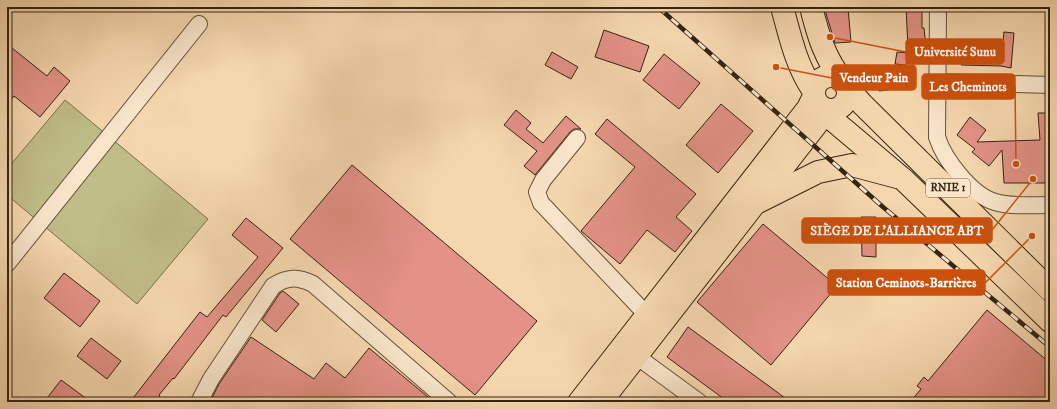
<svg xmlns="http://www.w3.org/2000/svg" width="1057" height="409" font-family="'IM FELL DW Pica',serif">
<rect width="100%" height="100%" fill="#f5d7ae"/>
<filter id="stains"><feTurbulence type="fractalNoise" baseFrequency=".005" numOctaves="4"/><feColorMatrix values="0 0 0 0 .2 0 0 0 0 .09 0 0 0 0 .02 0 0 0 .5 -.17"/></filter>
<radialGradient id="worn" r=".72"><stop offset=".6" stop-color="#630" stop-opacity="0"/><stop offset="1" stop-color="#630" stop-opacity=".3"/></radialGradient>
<!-- green -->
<path fill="#c0bd88" stroke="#7a704c" d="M65 100 208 219 137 304 7 195V169Z"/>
<!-- building -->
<g fill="#e49287" stroke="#342411">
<path d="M824 7H848L851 42 835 43Z"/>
<path d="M906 7H922V28H924L926 47 908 48Z"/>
<path d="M604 30 649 46 640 72 595 57Z"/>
<path d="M1004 32 1014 33 1011 68 1001 66 961 65V51H1002Z"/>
<path d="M7 44 47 76 54 67 70 81 40 117 14 96 7 105Z"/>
<path d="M552 52 578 67 571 79 545 65Z"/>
<path d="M897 52 908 53 906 65 895 64Z"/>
<path d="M664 54 700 83 679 109 643 80Z"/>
<path d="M877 72 889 81V90L879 91Z"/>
<path d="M721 104 753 131 718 173 686 145Z"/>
<path d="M516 110 531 123 526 129 543 143 566 116 581 129H574L570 132 535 175 524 166 537 151 504 125Z"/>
<path d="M1038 113H1050V183H1004L1002 150 989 166 972 152 975 149 957 135 970 117 986 130 977 142 1040 140Z"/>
<path d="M607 119 696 194 676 217 692 231 675 252 647 230 620 264 581 231 635 167 595 134Z"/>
<path d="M352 165 537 321 475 395 290 239Z"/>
<path d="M861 217H876V257L862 256Z"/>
<path d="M246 218 283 248 226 317 223 315 174 379 173 378 159 395 160 396 156 402H130L200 312 207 317 258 257 232 235Z"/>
<path d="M763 224 837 286 771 365 697 302Z"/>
<path d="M64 273 100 301 80 327 44 298Z"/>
<path d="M283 291 299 304 276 332 262 320 280 293Z"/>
<path d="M987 310 1050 363V396L1045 402H910L921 389 917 386 924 377 928 381Z"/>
<path d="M688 327 777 392 790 402H728L667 357Z"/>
<path d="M251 337 314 379 326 363 345 378 369 348 434 402H216L212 398 219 384Z"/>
<path d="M91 338 121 361 107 379 77 356Z"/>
<path d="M61 380 91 402H44Z"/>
</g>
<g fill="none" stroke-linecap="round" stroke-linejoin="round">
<defs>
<g id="minor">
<path d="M938 7 937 137C944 159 971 195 995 202 1011 207 1032 205 1050 205"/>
<path d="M937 82 1050 85"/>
<path d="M577 138 543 180 537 192 541 203 646 314"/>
<path d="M7 264 199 24"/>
<path d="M628 350 699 402"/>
<path d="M199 402 211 379 273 286C288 276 298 277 313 284L449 402"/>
</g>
<g id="major">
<path d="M578 402 807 108 813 96"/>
<path d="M602 402 828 111"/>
</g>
<g id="highway">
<path d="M782 7C790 36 796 65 813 90"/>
<path d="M811 7C818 35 825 59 843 81"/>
<circle cx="831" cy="93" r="17"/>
<path d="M846 86 862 104 1050 290"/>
<path d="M830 111 834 121 904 180 1050 321"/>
<path d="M754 204 818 172 852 165 897 177"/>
</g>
</defs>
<!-- minor casing -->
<use href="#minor" stroke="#645138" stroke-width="18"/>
<!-- major casing -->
<use href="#major" stroke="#342411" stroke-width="22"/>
<!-- highway casing -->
<use href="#highway" stroke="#342411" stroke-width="24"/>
<!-- minor -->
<use href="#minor" stroke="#f8e5ca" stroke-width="16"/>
<!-- major -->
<use href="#major" stroke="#f5d7ae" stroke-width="20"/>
<!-- highway -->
<use href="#highway" stroke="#f5d7ae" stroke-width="22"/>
<defs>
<path id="rail" d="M658 7 883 207 1050 347"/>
</defs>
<!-- rail casing -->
<use href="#rail" stroke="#342411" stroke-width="4.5"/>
<!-- rail -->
<use href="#rail" stroke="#f8e5ca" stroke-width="3" stroke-dasharray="9" stroke-linecap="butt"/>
</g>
<g text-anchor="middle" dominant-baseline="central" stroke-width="3" stroke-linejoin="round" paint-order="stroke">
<!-- shield labels -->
<rect fill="#f8e5ca" stroke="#6f5e48" stroke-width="1" x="926" y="179" width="44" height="18" rx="3"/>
<g font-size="11" font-weight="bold" fill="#342411">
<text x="948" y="188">RNIE 1</text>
</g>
</g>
<!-- callouts -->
<path fill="none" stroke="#cd510d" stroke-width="1.5" d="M830 37L906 52M776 67L832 78M1016 164L1015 86M1033 179L992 230M1032 236L985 283"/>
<g fill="#cd510d" stroke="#f8e5ca" stroke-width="1.5">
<circle cx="830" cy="37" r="4"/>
<circle cx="776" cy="67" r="4"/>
<circle cx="1016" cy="164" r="4"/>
<circle cx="1033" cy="179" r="4"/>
<circle cx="1032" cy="236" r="4"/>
</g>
<g fill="#cd510d" stroke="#cd510d" stroke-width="1.5">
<rect x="906" y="39" width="98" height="25" rx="4"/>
<rect x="832" y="65" width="84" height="25" rx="4"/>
<rect x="922" y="74" width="93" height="25" rx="4"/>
<rect x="802" y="218" width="190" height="25" rx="4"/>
<rect x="828" y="270" width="157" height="25" rx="4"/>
</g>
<g font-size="13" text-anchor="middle" font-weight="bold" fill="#fff">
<text x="955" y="56">Université Sunu</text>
<text x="874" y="82">Vendeur Pain</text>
<text x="968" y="91">Les Cheminots</text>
<text x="897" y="235">SIÈGE DE L'ALLIANCE ABT</text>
<text x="906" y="287">Station Ceminots-Barrières</text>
</g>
<!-- margin -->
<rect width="1057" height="409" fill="none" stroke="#f5d7ae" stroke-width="24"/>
<rect x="8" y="8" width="1041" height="393" fill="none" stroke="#342411" stroke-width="2"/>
<rect x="12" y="12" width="1033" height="385" fill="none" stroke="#342411"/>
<rect width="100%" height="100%" filter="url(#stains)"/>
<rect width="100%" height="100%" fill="url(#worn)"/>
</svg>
